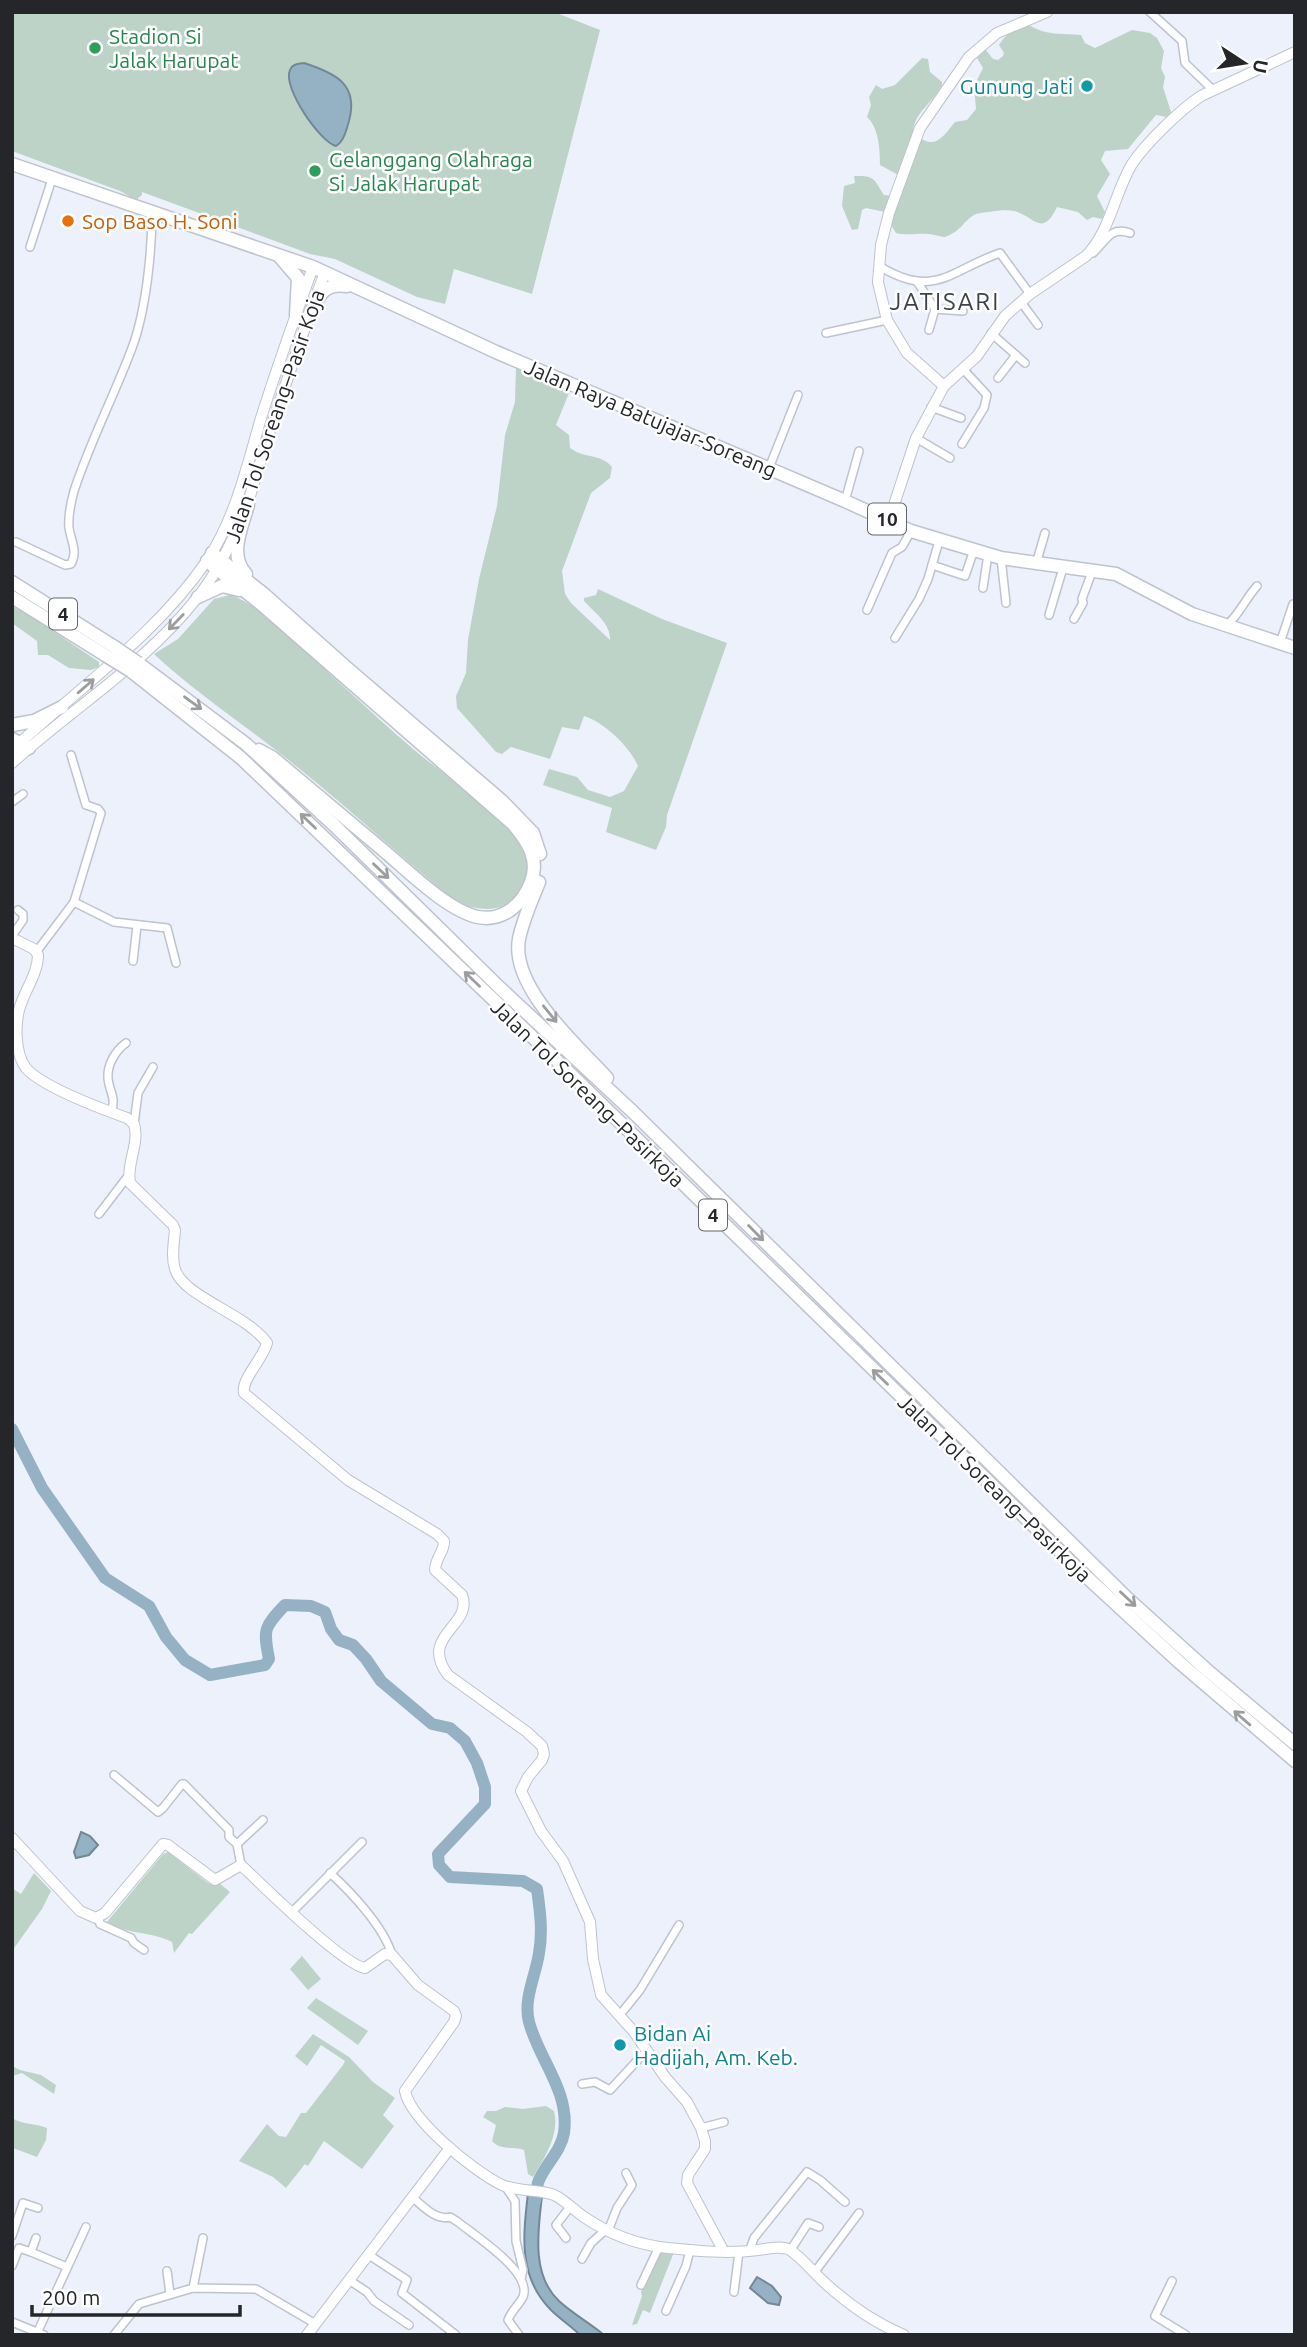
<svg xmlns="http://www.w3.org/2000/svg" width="1307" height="2347" font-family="Ubuntu,sans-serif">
<rect width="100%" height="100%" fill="#ecf1fc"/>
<!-- green -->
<g fill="#bdd3c7">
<path d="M12 12H554L600 30 532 294 454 269 445 304 417 297 335 259 310 254 142 192V195L136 200 120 191 12 151Z"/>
<path d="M1029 25C1047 36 1061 33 1081 35L1085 43 1095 48 1132 30 1150 33 1157 38 1164 51 1161 68 1165 77 1163 87 1172 115 1167 117 1156 115 1128 149 1105 151 1101 160 1110 174 1097 196 1105 212 1102 219 1093 217 1087 220 1078 212 1057 207C1042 239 1033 215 1014 211 1004 209 990 212 981 213 969 214 964 226 955 232 953 233 946 237 945 237 940 237 934 234 928 234 917 233 908 236 896 233L891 225V219L885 212 866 208 862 210 858 229 852 230 842 206 844 186 855 183 854 176C876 175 874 180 884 195L894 196 904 178 880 165C880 150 879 128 867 117L871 105 869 97 876 85 882 89 895 85 922 58 928 59 930 72 942 82V85C934 102 914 112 913 132 934 152 941 139 955 122L967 120 976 109 974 86 983 68 977 58 985 49 993 59 998 60 1003 56 1004 53 999 45C1007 32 1016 29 1029 25Z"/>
<path d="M516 367 569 393 556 425 569 435 570 448C585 459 600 453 612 467L610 478 591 493 562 571 565 594 571 603 610 640C611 624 594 612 584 601V598L596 595 598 589 662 619 727 643 667 815 666 827 656 850 606 832 612 808 543 785 549 769 577 777 588 790 610 797 624 791 638 766C630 747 604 722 584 716L579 730 562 727 550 759 511 747 502 754 496 752 457 708 456 696 466 673 468 640 479 579 497 506 505 435 515 402Z"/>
<path d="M230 595C253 602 272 622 290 638 331 674 370 712 412 748 439 771 469 790 495 813 502 819 510 824 515 831 530 853 534 878 514 898 499 914 478 909 459 904 404 860 352 811 296 766 249 728 198 695 154 654L178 639 214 599Z"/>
<path d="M12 606 32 617 99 662V667L91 670 69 668 48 655H38L37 641 12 623Z"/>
<path d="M168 1852 208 1883 213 1885 219 1883 230 1892 192 1934 189 1933 174 1953 172 1942C150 1931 129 1935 107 1922L163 1854Z"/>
<path d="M34 1873 51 1891 42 1909 12 1951V1888L21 1894Z"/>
<path d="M302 1956 321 1979 308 1990 290 1969Z"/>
<path d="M316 1998 368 2031 358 2045 307 2008Z"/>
<path d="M313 2034 349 2057 373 2082 395 2098 383 2115 394 2126 362 2169 324 2141 308 2166 305 2164 286 2188 273 2177 239 2161 267 2124 279 2136 286 2137 301 2113H306L343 2065 345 2061 321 2045 307 2066 295 2056Z"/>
<path d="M12 2066 20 2070 41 2075 56 2085 54 2094 22 2073 12 2076Z"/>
<path d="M546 2106 554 2111C560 2134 545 2157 533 2177L528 2174 524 2150C513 2146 501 2151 492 2141L496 2125 483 2117 487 2111H496L505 2107 523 2109Z"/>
<path d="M12 2118C23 2125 35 2123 47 2128L46 2140 37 2157 13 2148Z"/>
<path d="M660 2249 674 2252 650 2313 643 2310 637 2324 632 2325 642 2296 641 2292Z"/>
</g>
<!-- water -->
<g fill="#95b2c5" stroke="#738896" stroke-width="2">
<path d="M304 63C335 73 359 84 349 121 346 131 344 141 336 146 320 142 282 87 290 70 292 64 298 64 304 63Z"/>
<path d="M81 1832 90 1836 98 1845 89 1855 76 1858 74 1852Z"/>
<path d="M528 2193 542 2196C538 2230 531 2275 559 2301 573 2314 590 2323 604 2335H580C571 2326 560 2319 551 2310 518 2277 523 2236 528 2193Z"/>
<path d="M757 2277 772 2286 781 2297 779 2305 768 2303 750 2288Z"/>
</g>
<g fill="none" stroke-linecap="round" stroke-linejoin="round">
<!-- river -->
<path stroke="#95b2c5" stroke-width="12" d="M12 1429 42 1488 105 1578 149 1606 166 1637 185 1660 210 1675 265 1665 269 1659C263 1629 264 1627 285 1605L311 1606 325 1612 331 1629 339 1640 353 1645 366 1659 381 1681 432 1724 450 1728 465 1741 477 1763 485 1787V1804L438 1854 439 1865 450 1877 523 1881 537 1889C540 1911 543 1931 539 1953 536 1975 523 1999 529 2022 539 2060 570 2091 564 2133 561 2151 546 2164 539 2180 536 2187 536 2195 535 2202"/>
<defs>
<g id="street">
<path d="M1150 12 1182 41 1185 63 1213 90"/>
<path d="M30 247 52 179"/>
<path d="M1093 253C1106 241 1110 226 1130 233"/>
<path d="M879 266C935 300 950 270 1000 253L1030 294"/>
<path d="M918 283 935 309 963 311"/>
<path d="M1021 302 1038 325"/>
<path d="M929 330 935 309"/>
<path d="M826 333 887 320"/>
<path d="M991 333 1025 363"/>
<path d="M998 378 1016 355"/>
<path d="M931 407 961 418"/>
<path d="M916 438 950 458"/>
<path d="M962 444 984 408 987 395 963 369"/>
<path d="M769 468 798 395"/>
<path d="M845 501 859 451"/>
<path d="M16 542 65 565 71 564C78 551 71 541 69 528 68 517 71 502 74 491 90 442 114 396 132 348 146 311 152 251 152 211"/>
<path d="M1001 558 1006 603"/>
<path d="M1036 564 1045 533"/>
<path d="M932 565 965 576 974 550"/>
<path d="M983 588 988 554"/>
<path d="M867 610 892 553 902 547 911 531"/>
<path d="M1049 615 1063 568"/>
<path d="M1074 619 1083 603 1082 599 1093 569"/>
<path d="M1227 625C1239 615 1246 598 1257 586"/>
<path d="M895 638 919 599 928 579 939 541"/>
<path d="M1280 643 1293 604"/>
<path d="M12 802 23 794"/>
<path d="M74 902 114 922 167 928 176 963"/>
<path d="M12 936 23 920V914L18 910"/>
<path d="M37 951 74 902 101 813 98 809 86 805 71 755"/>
<path d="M133 961 137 926"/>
<path d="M111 1112C117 1098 109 1092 108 1078 107 1065 115 1051 126 1043"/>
<path d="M134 1124 138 1093 153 1067"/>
<path d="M99 1214 128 1176"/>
<path d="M114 1775 158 1812 163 1808 182 1784H184L229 1830V1837L237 1844 241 1865"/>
<path d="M237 1844 263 1820"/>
<path d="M330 1873C351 1892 384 1927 392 1955"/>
<path d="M292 1912 362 1842"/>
<path d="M99 1919 100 1924 131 1938 134 1943 144 1950"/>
<path d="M619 2016 640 1990 679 1925"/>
<path d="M582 2084 595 2082 610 2090 647 2050"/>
<path d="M701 2128 724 2122"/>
<path d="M505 2186 515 2201 516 2241 523 2270 521 2279"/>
<path d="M412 2197C423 2206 436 2221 450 2217L458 2222C475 2236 533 2272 523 2297 519 2305 511 2311 508 2320L519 2335"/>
<path d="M12 2236 23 2203 38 2208"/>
<path d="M566 2238 556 2225 570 2207"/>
<path d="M790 2251 808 2223 819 2227"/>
<path d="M31 2252 67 2267"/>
<path d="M749 2252 754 2238 807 2172 820 2180 845 2202"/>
<path d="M369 2255 407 2280 402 2293 456 2335"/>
<path d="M582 2259 591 2243 610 2226 617 2208 632 2185 626 2173"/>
<path d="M12 2266 19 2248 31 2252 36 2238"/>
<path d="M167 2271 170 2294"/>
<path d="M814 2273 859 2213"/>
<path d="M349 2280 367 2292 374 2301 409 2325"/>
<path d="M1172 2281 1155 2316 1186 2335"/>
<path d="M641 2285 659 2247"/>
<path d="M193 2288 203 2238"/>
<path d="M734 2292 739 2252"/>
<path d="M666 2311 686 2266 690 2250"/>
<path d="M12 2322 44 2335"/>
<path d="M38 2331 86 2227"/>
<path d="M114 2335 139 2304 193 2288 256 2289 314 2323"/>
</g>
<g id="secondary">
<path d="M315 299 325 272"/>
<path d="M944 386 907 353 887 320 878 282 881 245 889 213 920 128 969 57 997 33 1047 12"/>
<path d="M246 509 272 424 310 313"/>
<path d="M889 520 916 438 944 386 977 356 1005 316 1030 294 1086 256C1111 230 1114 194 1132 164 1146 143 1180 110 1201 96L1295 52"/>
<path d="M12 750C78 688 154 637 206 562 235 520 247 466 261 418 277 367 295 317 313 267"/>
<path d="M12 763C73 708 146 663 197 598 214 577 226 554 237 529"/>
<path d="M12 938 34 949 38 955C38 974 24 991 19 1010 15 1026 15 1054 26 1068 42 1087 102 1109 127 1118L134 1124C140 1143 126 1164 130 1183L173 1225 175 1230C174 1242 171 1257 175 1269 183 1297 247 1314 267 1343 263 1359 241 1379 244 1393L348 1480 437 1534 444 1541C445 1551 435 1558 435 1570L462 1595C474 1626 418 1635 448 1675L527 1732 542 1746 544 1754 542 1760 528 1777 521 1791 541 1831 563 1861 590 1922 593 1959 601 1995 634 2032 665 2077 687 2102 701 2128 705 2141V2149L688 2175 687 2183 723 2250"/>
<path d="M12 1838 80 1911 96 1918 105 1913 163 1844 168 1845 215 1880 241 1865C261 1884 343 1965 365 1968L385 1954 392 1955 418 1985 454 2011 456 2016 454 2022 405 2091C411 2121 475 2172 502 2185 518 2192 538 2189 554 2195 565 2200 575 2211 584 2217 609 2234 638 2245 668 2248 697 2251 729 2254 758 2250 768 2249 781 2245 790 2250 802 2258 814 2273 825 2283 848 2304 875 2323 904 2335"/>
<path d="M307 2335 450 2148"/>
</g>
<g id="highway">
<path d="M12 164 313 267 496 352 845 501 911 531 1001 558 1116 574 1192 614 1295 648"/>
<path d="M280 257 298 278 296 315"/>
<path d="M307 320C318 300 320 282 347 286"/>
<path d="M212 553 265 595 347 668 502 801 533 833 540 854"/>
<path d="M207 561 260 603 513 824C527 841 540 859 531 882 523 904 503 922 478 917 448 911 407 870 383 850 346 819 309 788 272 757L259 750"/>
<path d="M246 574C228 555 242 527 248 505"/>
<path d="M12 582 113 646"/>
<path d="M12 597 105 655"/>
<path d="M198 597 222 586 239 590"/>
<path d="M138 663 246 744 334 825 500 988 633 1112 1127 1598 1208 1671 1295 1744"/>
<path d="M131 671 241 758 545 1049 1078 1569 1179 1662 1295 1761"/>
<path d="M12 725 34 721 62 707"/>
<path d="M12 739 29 748"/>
<path d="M539 882C532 900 523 919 519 939 510 987 577 1045 607 1078"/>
</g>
</defs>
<!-- street casing -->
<use href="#street" stroke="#bec3cd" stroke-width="10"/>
<!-- secondary casing -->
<use href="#secondary" stroke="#bec3cd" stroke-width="12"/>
<!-- highway casing -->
<use href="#highway" stroke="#bec3cd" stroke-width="15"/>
<!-- street -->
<use href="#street" stroke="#fff" stroke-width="7"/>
<!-- secondary -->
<use href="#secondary" stroke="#fff" stroke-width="10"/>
<!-- highway -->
<use href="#highway" stroke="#fff" stroke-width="12"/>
<defs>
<g id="highway-bridge">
<path d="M113 646 138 663"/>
<path d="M105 655 131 671"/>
</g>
</defs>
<!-- highway-bridge casing -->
<use href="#highway-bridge" stroke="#bec3cd" stroke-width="15" stroke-linecap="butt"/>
<!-- highway-bridge -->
<use href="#highway-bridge" stroke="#fff" stroke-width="12"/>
</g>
<!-- one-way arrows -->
<defs><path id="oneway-shaft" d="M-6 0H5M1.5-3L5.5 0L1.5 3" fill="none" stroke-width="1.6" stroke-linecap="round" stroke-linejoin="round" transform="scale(1.75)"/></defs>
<g stroke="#9c9d9f">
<use href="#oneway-shaft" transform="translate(176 622) rotate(134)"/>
<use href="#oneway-shaft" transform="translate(86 686) rotate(-41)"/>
<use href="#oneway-shaft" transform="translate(193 703) rotate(36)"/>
<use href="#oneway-shaft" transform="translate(308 821) rotate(-136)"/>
<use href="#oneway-shaft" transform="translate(381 871) rotate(44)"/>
<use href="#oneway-shaft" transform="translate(472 979) rotate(-136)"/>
<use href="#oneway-shaft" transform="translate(550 1014) rotate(51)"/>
<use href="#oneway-shaft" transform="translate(756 1233) rotate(45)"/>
<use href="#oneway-shaft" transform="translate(880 1377) rotate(-136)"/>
<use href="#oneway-shaft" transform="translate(1128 1599) rotate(43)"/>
<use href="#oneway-shaft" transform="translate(1242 1718) rotate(-139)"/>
</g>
<!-- markers -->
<g fill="#2e9e5b" stroke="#fefefe" stroke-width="2.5">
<circle cx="95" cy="48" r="7"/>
<circle cx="315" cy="171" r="7"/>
</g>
<g fill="#0f9aa8" stroke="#fefefe" stroke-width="2.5">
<circle cx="1087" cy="86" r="7"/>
<circle cx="620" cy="2045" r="7"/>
</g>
<circle fill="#e8710a" stroke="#fefefe" stroke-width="2.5" cx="68" cy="221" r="7"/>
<g text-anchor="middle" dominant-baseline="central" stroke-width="5" stroke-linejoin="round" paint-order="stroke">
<!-- shield labels -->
<g fill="#fefefe" stroke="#656769" stroke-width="2">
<rect x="868" y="503.5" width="38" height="31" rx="5"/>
<rect x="49" y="598.5" width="28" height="31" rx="5"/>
<rect x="699" y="1199.5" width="28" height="31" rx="5"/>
</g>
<g font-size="19" font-weight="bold" fill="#242629">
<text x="887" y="519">10</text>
<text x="63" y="614">4</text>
<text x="713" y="1215">4</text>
</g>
<!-- leisure labels -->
<g font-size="21" fill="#27864d" stroke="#fefefe" text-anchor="start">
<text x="109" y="36">Stadion Si<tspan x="109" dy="24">Jalak Harupat</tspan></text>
<text x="329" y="159">Gelanggang Olahraga<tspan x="329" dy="24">Si Jalak Harupat</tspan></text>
</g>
<!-- culture labels -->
<g font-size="21" fill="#0d838f" stroke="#fefefe" text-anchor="end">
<text x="1073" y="86">Gunung Jati</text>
<text x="634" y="2033" text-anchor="start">Bidan Ai<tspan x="634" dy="24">Hadijah, Am. Keb.</tspan></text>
</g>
<!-- food labels -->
<g font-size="21" fill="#c56008" stroke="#fefefe" text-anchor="start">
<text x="82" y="221">Sop Baso H. Soni</text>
</g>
<!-- street labels -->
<g font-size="21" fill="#242629" stroke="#fefefe">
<text transform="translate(274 416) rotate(-71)">Jalan Tol Soreang–Pasir Koja</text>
<text transform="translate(651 418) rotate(23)">Jalan Raya Batujajar-Soreang</text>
<text transform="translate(588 1093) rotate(44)">Jalan Tol Soreang–Pasirkoja</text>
<text transform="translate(995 1488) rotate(44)">Jalan Tol Soreang–Pasirkoja</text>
</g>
<!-- quarter labels -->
<g font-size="24" letter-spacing="2" fill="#3e424a" stroke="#fefefe">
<text x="945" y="301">JATISARI</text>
</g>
</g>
<!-- border -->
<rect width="1307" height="2347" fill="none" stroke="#242629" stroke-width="28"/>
<!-- north arrow -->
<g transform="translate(1244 63) rotate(102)" stroke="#fefefe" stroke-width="5" paint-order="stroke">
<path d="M0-5L12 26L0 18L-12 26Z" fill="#242629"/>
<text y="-10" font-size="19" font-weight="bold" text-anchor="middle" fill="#242629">U</text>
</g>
<!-- scale -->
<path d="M32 2305v10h208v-10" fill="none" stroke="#242629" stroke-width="3.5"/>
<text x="42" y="2305" font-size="21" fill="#242629" stroke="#fefefe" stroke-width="5" paint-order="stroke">200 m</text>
</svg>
